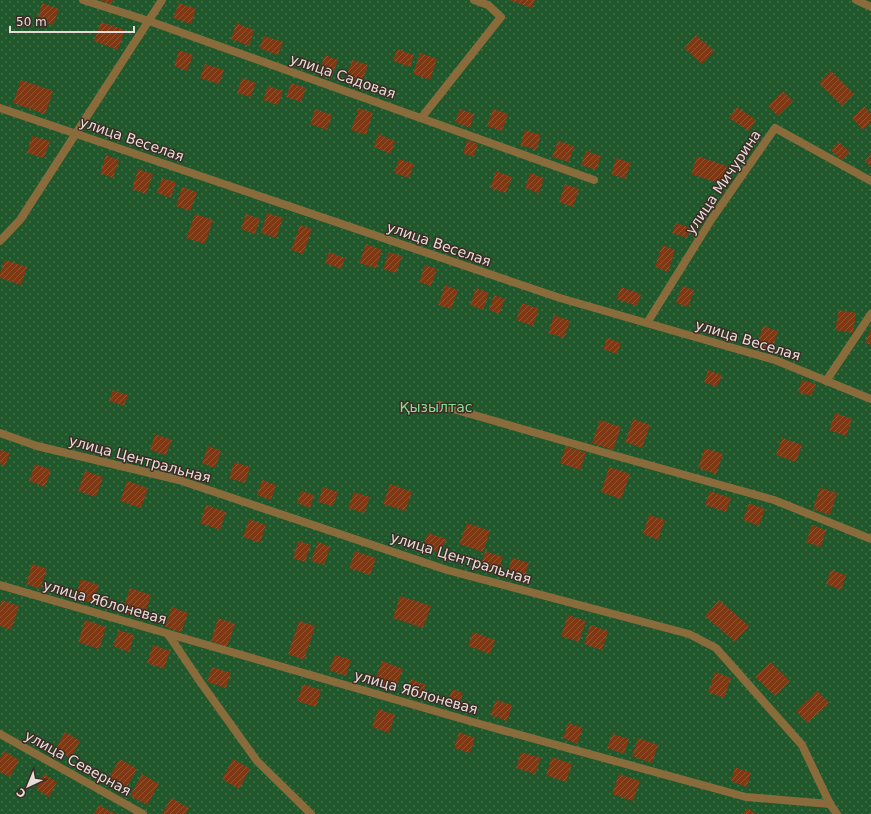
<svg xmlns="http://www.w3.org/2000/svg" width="871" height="814" font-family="'DejaVu Sans',sans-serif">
<defs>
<pattern id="garden-dots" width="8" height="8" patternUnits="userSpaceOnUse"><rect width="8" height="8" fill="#20582c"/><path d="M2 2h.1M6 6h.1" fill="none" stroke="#406f4a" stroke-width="1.8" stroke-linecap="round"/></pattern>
<pattern id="building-hatch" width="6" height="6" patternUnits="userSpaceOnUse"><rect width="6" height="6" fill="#7e3813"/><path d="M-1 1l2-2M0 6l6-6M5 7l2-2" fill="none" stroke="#905435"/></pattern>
</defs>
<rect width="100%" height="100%" fill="#3c2c25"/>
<!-- garden -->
<rect fill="url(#garden-dots)" x="0" y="0" width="871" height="814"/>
<!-- building -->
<g fill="url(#building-hatch)">
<path d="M100 0H113L111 4Z"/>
<path d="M509 0H535L532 8Z"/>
<path d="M42 3 59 9 53 25 37 20Z"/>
<path d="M179 3 196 9 191 24 173 18Z"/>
<path d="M101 22 125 30 118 50 94 41Z"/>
<path d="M236 23 254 30 249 46 231 39Z"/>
<path d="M696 35 714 51 702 64 684 48Z"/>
<path d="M264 36 283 42 278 55 259 48Z"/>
<path d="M397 49 414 55 410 67 393 61Z"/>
<path d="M179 50 193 55 187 71 174 66Z"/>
<path d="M420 53 437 59 430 80 413 74Z"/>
<path d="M325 55 338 60 331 79 318 74Z"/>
<path d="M352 60 368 65 361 85 345 80Z"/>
<path d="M205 64 224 70 219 84 200 78Z"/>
<path d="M831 71 854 94 842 106 819 83Z"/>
<path d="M242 78 256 83 251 97 237 93Z"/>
<path d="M21 80 53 91 45 114 13 103Z"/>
<path d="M291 83 306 88 301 102 286 97Z"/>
<path d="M268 86 283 91 278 105 263 100Z"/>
<path d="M783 91 793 101 778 116 768 106Z"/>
<path d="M864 106 871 114V122L863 130 852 118Z"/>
<path d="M737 107 756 120 749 131 729 118Z"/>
<path d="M359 108 373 113 366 135 351 130Z"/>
<path d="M315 109 332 115 327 130 310 124Z"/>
<path d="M460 109 474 114 470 128 455 122Z"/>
<path d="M493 109 508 114 502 131 487 126Z"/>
<path d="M525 130 541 135 536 150 520 145Z"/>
<path d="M378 134 395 141 391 154 374 147Z"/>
<path d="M32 136 50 141 44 158 27 153Z"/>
<path d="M467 140 478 144 474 157 463 153Z"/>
<path d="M558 141 574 146 569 162 552 157Z"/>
<path d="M839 142 850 152 842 160 831 150Z"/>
<path d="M586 151 601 156 596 170 581 165Z"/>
<path d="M871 154V167L865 161Z"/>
<path d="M106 155 119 160 113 178 100 173Z"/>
<path d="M697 156 727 166 721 184 691 174Z"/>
<path d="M616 158 631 163 625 179 611 174Z"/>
<path d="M399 159 414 164 409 178 394 173Z"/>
<path d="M138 169 153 174 146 194 132 189Z"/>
<path d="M496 171 512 177 506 193 490 188Z"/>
<path d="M530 173 544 178 539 193 525 188Z"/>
<path d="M162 178 176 182 171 198 157 193Z"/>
<path d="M565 184 579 189 573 207 559 202Z"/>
<path d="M182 187 197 192 190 211 176 206Z"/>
<path d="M267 213 283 218 276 238 261 233Z"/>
<path d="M195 214 213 220 205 244 186 238Z"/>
<path d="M246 214 260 219 255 234 241 229Z"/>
<path d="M676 223 691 228 687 238 672 233Z"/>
<path d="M300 225 312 229 303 254 291 250Z"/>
<path d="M366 244 382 250 376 268 359 263Z"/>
<path d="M662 245 675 250 668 272 655 267Z"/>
<path d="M329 252 345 258 341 269 325 263Z"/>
<path d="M389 252 402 256 396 273 383 269Z"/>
<path d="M5 260 27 267 21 285 0 278V273Z"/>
<path d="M425 265 437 269 431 286 419 282Z"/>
<path d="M445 285 458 290 451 309 438 305Z"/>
<path d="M682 286 694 290 688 307 676 303Z"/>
<path d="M621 287 641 294 637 306 616 299Z"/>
<path d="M476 288 489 293 483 310 470 305Z"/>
<path d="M494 295 505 299 499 314 489 310Z"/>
<path d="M522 303 539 309 533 326 516 320Z"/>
<path d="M839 310 856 313 853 333 835 330Z"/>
<path d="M554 315 570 321 564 338 548 333Z"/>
<path d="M763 326 778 331 771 353 756 348Z"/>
<path d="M871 328V345L865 343Z"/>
<path d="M607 338 621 343 617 354 603 349Z"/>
<path d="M708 370 722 375 717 387 704 382Z"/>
<path d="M802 380 816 384 811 396 798 392Z"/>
<path d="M113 390 128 395 124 406 109 401Z"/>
<path d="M835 413 852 419 846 436 829 430Z"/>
<path d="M633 419 650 425 642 448 625 442Z"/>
<path d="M600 420 621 427 613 450 592 443Z"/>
<path d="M155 434 172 440 166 455 150 450Z"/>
<path d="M782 438 802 445 796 462 776 455Z"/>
<path d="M208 446 221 451 215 468 202 463Z"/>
<path d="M566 446 586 453 580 470 560 463Z"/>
<path d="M705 448 723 454 716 474 698 468Z"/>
<path d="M0 450 10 453 5 466 0 464Z"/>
<path d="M234 462 250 467 245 483 229 478Z"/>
<path d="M35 464 51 470 45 487 29 481Z"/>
<path d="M609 467 630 474 621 499 601 492Z"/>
<path d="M85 471 103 477 96 497 78 491Z"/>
<path d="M262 480 276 485 271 500 257 495Z"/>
<path d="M127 481 148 488 141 508 120 501Z"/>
<path d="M390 484 412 492 405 511 383 504Z"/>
<path d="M323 487 338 492 333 506 318 502Z"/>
<path d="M820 488 837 493 830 515 813 509Z"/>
<path d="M301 491 314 495 310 508 297 503Z"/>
<path d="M710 491 731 498 726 512 705 505Z"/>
<path d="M354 492 370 497 364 513 348 508Z"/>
<path d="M749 503 765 509 759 526 743 520Z"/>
<path d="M206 505 226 512 220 530 200 523Z"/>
<path d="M649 515 665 520 658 540 643 534Z"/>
<path d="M249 519 266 525 260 543 243 537Z"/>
<path d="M467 523 490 531 483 552 459 544Z"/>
<path d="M812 525 826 530 821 547 806 542Z"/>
<path d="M428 533 446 539 441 553 423 547Z"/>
<path d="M298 541 311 545 305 562 293 558Z"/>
<path d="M318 542 330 547 324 565 311 561Z"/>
<path d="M355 551 376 558 370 575 349 568Z"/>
<path d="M485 551 503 557 498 572 481 565Z"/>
<path d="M512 558 529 563 523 581 506 575Z"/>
<path d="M32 564 47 569 40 589 26 584Z"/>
<path d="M831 570 846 575 841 590 826 584Z"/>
<path d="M81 579 99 585 92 603 75 597Z"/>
<path d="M130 588 151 595 143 619 122 612Z"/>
<path d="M400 596 431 606 423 628 393 618Z"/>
<path d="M2 600 19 606 11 630 0 626V606Z"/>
<path d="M719 600 749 626 735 642 705 616Z"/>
<path d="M172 607 188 613 181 632 165 627Z"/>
<path d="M568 615 586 621 579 642 561 636Z"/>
<path d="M218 618 235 624 227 647 211 641Z"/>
<path d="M85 620 106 627 99 649 78 642Z"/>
<path d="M299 621 315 626 304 660 288 654Z"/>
<path d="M590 625 608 631 602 650 584 644Z"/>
<path d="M119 630 134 635 129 652 113 646Z"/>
<path d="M473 632 495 640 490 654 468 646Z"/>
<path d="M153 645 170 651 164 669 147 663Z"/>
<path d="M335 655 351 660 346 676 329 670Z"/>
<path d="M382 661 403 669 395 690 374 683Z"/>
<path d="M770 662 790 681 775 696 755 677Z"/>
<path d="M212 667 231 673 226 688 207 682Z"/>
<path d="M715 672 731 678 724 698 708 692Z"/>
<path d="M411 679 426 685 421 699 406 694Z"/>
<path d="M303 684 321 690 316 707 297 701Z"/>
<path d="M452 689 463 693 458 708 447 704Z"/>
<path d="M817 691 829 703 807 723 796 711Z"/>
<path d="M496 700 512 705 507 721 490 715Z"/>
<path d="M378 709 395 715 389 733 372 727Z"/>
<path d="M568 723 583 728 577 744 563 738Z"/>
<path d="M65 732 80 741 71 758 55 749Z"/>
<path d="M459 732 475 738 470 753 454 748Z"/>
<path d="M612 734 629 739 624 754 607 748Z"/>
<path d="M638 738 658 745 652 763 632 756Z"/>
<path d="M4 751 19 760 10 777 0 772V758Z"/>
<path d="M521 752 541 758 535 774 516 768Z"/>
<path d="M552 757 572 764 566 782 546 775Z"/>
<path d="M120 759 137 769 125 790 107 780Z"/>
<path d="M233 759 250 769 239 789 222 779Z"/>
<path d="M735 767 751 773 747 787 731 781Z"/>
<path d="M44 774 57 782 49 797 36 789Z"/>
<path d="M142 774 159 784 147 805 130 796Z"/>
<path d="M619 774 640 781 633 801 612 794Z"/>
<path d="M171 798 189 808 185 814H162Z"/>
<path d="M99 805 116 814H94Z"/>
<path d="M748 808 755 814H743Z"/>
</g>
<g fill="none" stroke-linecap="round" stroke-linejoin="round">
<!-- street -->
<g stroke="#8a6c3c" stroke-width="8">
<path d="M83 0 149 21 594 180"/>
<path d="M856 0 871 7"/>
<path d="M0 108 560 298 775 360 871 399"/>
<path d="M422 117 501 17 488 5 474 0"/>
<path d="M0 241 20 220 162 0"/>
<path d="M647 323 711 220 775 128 871 181"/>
<path d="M826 381 871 314"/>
<path d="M439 405 606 453 774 500 871 539"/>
<path d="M0 433 37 446 179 480 447 570 689 634 716 648 802 745 830 804 837 814"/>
<path d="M0 585 480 724 746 797 830 804"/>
<path d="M168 634 201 683 257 761 311 814"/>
<path d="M0 734 143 814"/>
</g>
</g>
<g text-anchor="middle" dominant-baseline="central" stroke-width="3" stroke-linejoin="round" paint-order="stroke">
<!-- street labels -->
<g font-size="14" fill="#e7dcd8" stroke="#3c2c25">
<text transform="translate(343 76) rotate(19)">улица Садовая</text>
<text transform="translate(132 139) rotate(19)">улица Веселая</text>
<text transform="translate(723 182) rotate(-56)">улица Мичурина</text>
<text transform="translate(439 244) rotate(19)">улица Веселая</text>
<text transform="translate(748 340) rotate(17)">улица Веселая</text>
<text transform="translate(140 459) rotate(15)">улица Центральная</text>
<text transform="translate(461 558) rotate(17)">улица Центральная</text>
<text transform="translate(105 602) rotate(16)">улица Яблоневая</text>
<text transform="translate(416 692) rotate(16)">улица Яблоневая</text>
<text transform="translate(78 763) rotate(29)">улица Северная</text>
</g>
<!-- park labels -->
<g font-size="14" fill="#85e094" stroke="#3c2c25">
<text x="436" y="407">Қызылтас</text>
</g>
</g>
<!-- north arrow -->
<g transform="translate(28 786) rotate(224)" stroke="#3c2c25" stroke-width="3" paint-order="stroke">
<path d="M0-3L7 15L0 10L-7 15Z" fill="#e7dcd8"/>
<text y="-6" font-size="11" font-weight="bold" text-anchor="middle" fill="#e7dcd8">С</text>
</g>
<!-- scale -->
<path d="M10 26v6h124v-6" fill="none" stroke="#e7dcd8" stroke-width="2"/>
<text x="16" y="26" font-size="12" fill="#e7dcd8" stroke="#3c2c25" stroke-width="3" paint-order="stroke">50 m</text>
</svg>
